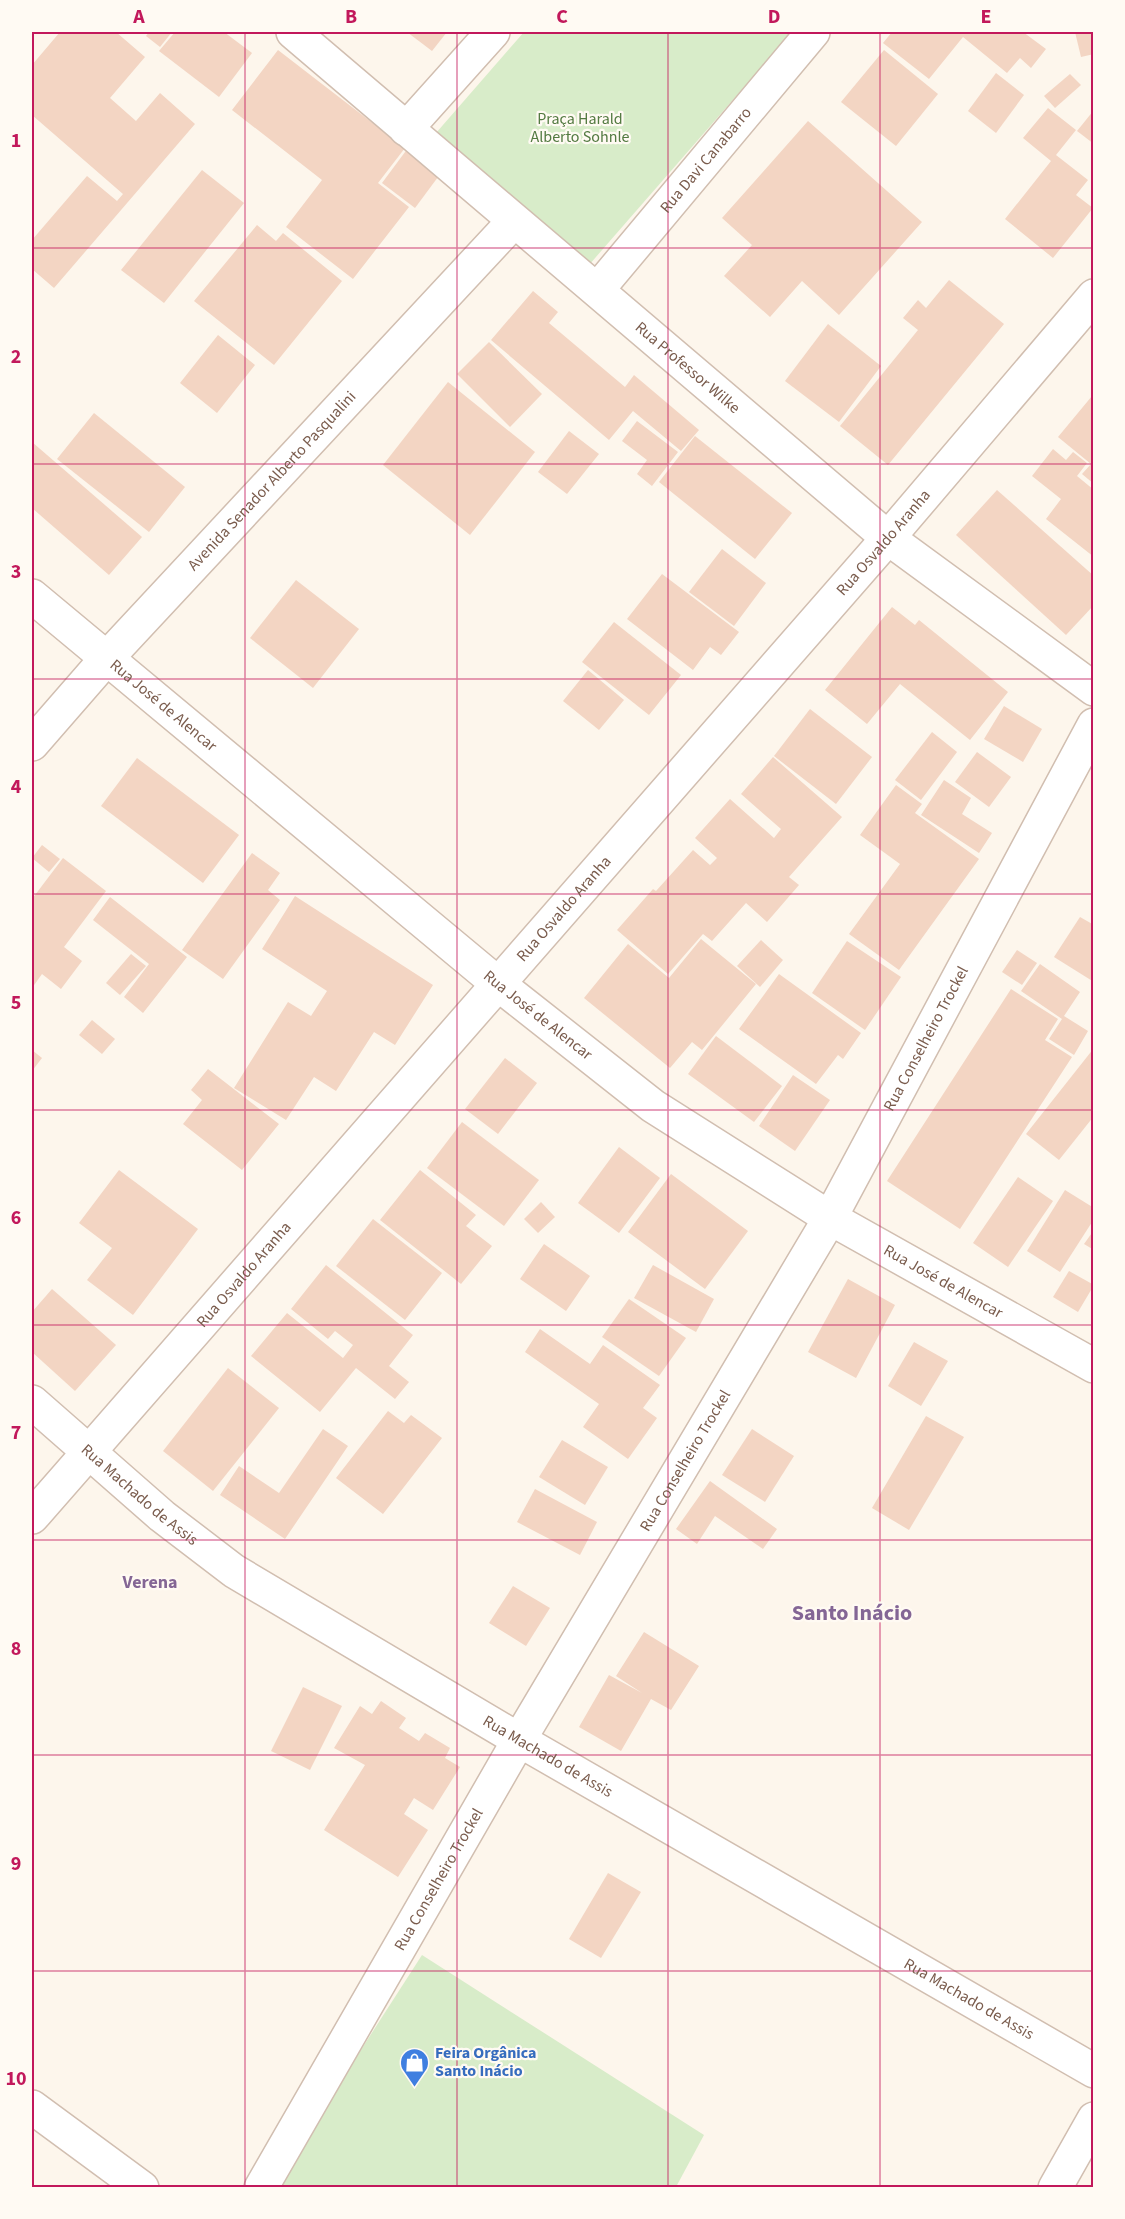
<svg xmlns="http://www.w3.org/2000/svg" width="1125" height="2219" font-family="'Source Sans 3',sans-serif">
<rect width="100%" height="100%" fill="#fdf6ec"/>
<!-- green -->
<g fill="#d8ecc9">
<path d="M524 32H792L589 265 436 133Z"/>
<path d="M422 1955 704 2135 676 2187 272 2188Z"/>
</g>
<!-- building -->
<g fill="#f3d5c3">
<path d="M60 32H116L145 57 110 98 136 121 160 93 195 124 54 288 32 269V240L87 176 117 201 123 194 32 115V65Z"/>
<path d="M149 32H172L160 47 146 36Z"/>
<path d="M175 32H224L252 53 219 97 159 51Z"/>
<path d="M407 32H447L432 51Z"/>
<path d="M892 32H1023L1046 49 1031 68 1020 58 1007 73 963 37 929 79 883 43Z"/>
<path d="M1075 32H1094V54L1081 57Z"/>
<path d="M278 50 405 148 378 183 409 207 353 279 286 227 322 180 232 110Z"/>
<path d="M884 50 938 94 896 146 841 102Z"/>
<path d="M996 73 1024 95 996 133 968 111Z"/>
<path d="M1070 74 1081 85 1055 108 1044 96Z"/>
<path d="M1048 108 1076 130 1056 155 1088 180 1076 195 1093 208 1053 258 1005 219 1051 161 1023 138Z"/>
<path d="M1094 110V144L1077 131Z"/>
<path d="M808 121 922 222 839 315 802 281 770 317 724 276 752 245 722 218Z"/>
<path d="M408 148 441 173 415 208 382 183Z"/>
<path d="M202 170 244 203 164 303 121 270Z"/>
<path d="M257 225 276 241 283 233 342 281 274 365 194 301Z"/>
<path d="M949 280 1004 324 888 465 840 426 918 330 903 318 918 300 926 308Z"/>
<path d="M533 291 558 312 549 323 625 387 634 375 699 430 681 451 633 411 609 440 491 340Z"/>
<path d="M828 324 881 366 839 422 785 381Z"/>
<path d="M218 335 255 365 217 413 180 383Z"/>
<path d="M489 342 542 394 510 427 457 374Z"/>
<path d="M448 382 535 452 470 535 383 465Z"/>
<path d="M1092 396 1094 397V484L1082 474 1091 464 1058 437Z"/>
<path d="M94 413 185 487 149 532 57 459Z"/>
<path d="M637 421 678 452 652 486 637 474 647 460 622 441Z"/>
<path d="M569 431 599 454 567 494 538 472Z"/>
<path d="M695 436 792 513 755 559 659 482Z"/>
<path d="M32 442 142 537 109 575 32 508Z"/>
<path d="M1053 449 1066 460 1073 452 1087 463 1077 476 1094 490V557L1046 519 1061 499 1032 476Z"/>
<path d="M997 490 1094 576V605L1066 635 956 535Z"/>
<path d="M722 549 766 583 734 626 689 592Z"/>
<path d="M662 574 739 632 721 655 710 647 693 670 627 619Z"/>
<path d="M296 580 359 629 313 688 250 638Z"/>
<path d="M892 607 915 625 919 620 1008 692 970 740 900 684 867 724 825 690Z"/>
<path d="M614 622 681 675 649 715 582 662Z"/>
<path d="M588 670 624 700 599 730 563 701Z"/>
<path d="M1004 706 1042 729 1023 762 984 739Z"/>
<path d="M810 709 872 757 836 804 774 756Z"/>
<path d="M932 732 957 752 921 800 895 780Z"/>
<path d="M977 752 1011 777 989 807 955 782Z"/>
<path d="M773 757 842 817 789 877 799 885 767 922 746 903 712 941 703 934 668 974 617 930 653 889 656 891 693 850 710 865 717 858 695 838 730 799 774 838 781 829 741 794Z"/>
<path d="M137 758 239 835 203 883 101 806Z"/>
<path d="M944 780 971 798 962 814 992 833 979 853 921 815Z"/>
<path d="M896 785 922 804 915 813 979 859 899 970 849 934 900 864 860 835Z"/>
<path d="M42 845 60 859 49 872 32 858Z"/>
<path d="M252 853 280 873 268 890 280 900 223 979 182 950Z"/>
<path d="M63 858 106 891 64 947 82 961 61 989 42 974 32 988V899Z"/>
<path d="M295 896 433 985 395 1045 374 1032 336 1091 314 1077 286 1120 234 1088 288 1002 311 1016 327 991 262 949Z"/>
<path d="M110 897 187 957 143 1013 124 997 149 964 93 920Z"/>
<path d="M1080 917 1094 925V982L1054 957Z"/>
<path d="M701 939 756 984 702 1050 692 1042 670 1068 584 998 628 944 669 978Z"/>
<path d="M761 940 783 960 760 987 737 966Z"/>
<path d="M847 941 901 977 865 1030 812 993Z"/>
<path d="M1017 950 1037 963 1022 985 1002 972Z"/>
<path d="M131 954 146 966 120 995 106 983Z"/>
<path d="M1040 964 1080 992 1064 1016 1088 1031 1074 1055 1049 1039 1062 1019 1021 991Z"/>
<path d="M779 974 861 1033 843 1059 838 1055 816 1084 739 1029Z"/>
<path d="M1011 989 1058 1019 1045 1040 1072 1057 960 1229 887 1181Z"/>
<path d="M92 1020 115 1039 102 1054 79 1035Z"/>
<path d="M716 1036 782 1086 754 1122 688 1074Z"/>
<path d="M1094 1048V1116L1059 1160 1026 1134Z"/>
<path d="M32 1050 42 1058 32 1071Z"/>
<path d="M505 1058 537 1083 498 1134 465 1109Z"/>
<path d="M208 1069 279 1124 242 1170 183 1124 202 1100 191 1090Z"/>
<path d="M793 1075 830 1100 795 1151 759 1126Z"/>
<path d="M462 1122 539 1180 504 1226 427 1168Z"/>
<path d="M619 1147 660 1178 619 1233 578 1203Z"/>
<path d="M119 1170 198 1229 133 1315 87 1280 112 1248 79 1223Z"/>
<path d="M420 1170 476 1215 466 1226 492 1246 461 1284 380 1220Z"/>
<path d="M671 1174 748 1231 705 1289 628 1232Z"/>
<path d="M1018 1177 1053 1201 1008 1267 973 1243Z"/>
<path d="M1065 1190 1094 1208V1219L1060 1272 1027 1251Z"/>
<path d="M541 1202 555 1217 538 1233 524 1219Z"/>
<path d="M373 1219 442 1273 405 1320 336 1266Z"/>
<path d="M1094 1230V1250L1084 1244Z"/>
<path d="M544 1244 590 1276 566 1311 520 1279Z"/>
<path d="M326 1265 413 1335 389 1366 409 1382 395 1399 356 1368 320 1412 251 1356 287 1313 343 1358 353 1345 335 1331 328 1339 291 1309Z"/>
<path d="M653 1265 714 1299 696 1332 634 1298Z"/>
<path d="M1069 1271 1094 1285 1078 1312 1053 1297Z"/>
<path d="M848 1279 895 1305 856 1378 808 1352Z"/>
<path d="M52 1289 116 1345 75 1391 32 1352V1312Z"/>
<path d="M629 1299 686 1338 659 1376 602 1337Z"/>
<path d="M540 1329 590 1364 603 1345 660 1385 643 1408 657 1418 628 1459 583 1427 599 1404 525 1352Z"/>
<path d="M914 1342 948 1361 921 1406 888 1386Z"/>
<path d="M228 1368 279 1408 213 1491 163 1451Z"/>
<path d="M388 1411 404 1423 411 1415 442 1438 383 1514 336 1478Z"/>
<path d="M926 1416 964 1437 909 1530 872 1508Z"/>
<path d="M323 1429 348 1446 285 1539 220 1495 239 1466 279 1493Z"/>
<path d="M752 1429 794 1456 765 1502 722 1475Z"/>
<path d="M562 1440 608 1467 585 1505 539 1477Z"/>
<path d="M710 1481 777 1529 763 1549 715 1516 697 1544 676 1529Z"/>
<path d="M535 1489 597 1522 580 1555 517 1522Z"/>
<path d="M513 1586 550 1608 526 1646 489 1623Z"/>
<path d="M644 1632 699 1666 671 1710 651 1699 621 1751 579 1727 609 1675 642 1693 616 1676Z"/>
<path d="M303 1687 342 1706 310 1770 271 1751Z"/>
<path d="M381 1701 406 1718 399 1728 419 1741 425 1733 450 1748 445 1758 460 1767 433 1810 414 1798 404 1814 428 1830 398 1877 324 1830 365 1765 334 1748 360 1706 372 1714Z"/>
<path d="M608 1873 641 1892 601 1958 569 1939Z"/>
</g>
<g fill="none" stroke-linecap="round" stroke-linejoin="round">
<defs>
<g id="minor">
<path id="s1" d="M293 32 888 538 1094 689"/>
<path d="M406 129 493 32"/>
<path id="s2" d="M598 289 813 32"/>
<path id="s3" d="M32 596 497 983 653 1106 830 1218 1094 1366"/>
<path id="s4" d="M32 744 106 659 514 221"/>
<path id="s5" d="M32 1402 162 1516 234 1571 519 1740 1094 2071"/>
<path id="s6" d="M32 1517 888 538 1094 296"/>
<path d="M32 2107 142 2188"/>
<path id="s7" d="M261 2188 519 1740 830 1218 1094 725"/>
<path d="M1055 2188 1094 2119"/>
</g>
</defs>
<!-- minor casing -->
<use href="#minor" stroke="#d1beb0" stroke-width="36"/>
<!-- minor -->
<use href="#minor" stroke="#fff" stroke-width="33"/>
</g>
<!-- grid -->
<path fill="none" stroke="#c2185b" stroke-width="1.5" stroke-opacity="0.55" d="M245 32V2188M457 32V2188M668 32V2188M880 32V2188M32 248H1094M32 464H1094M32 679H1094M32 894H1094M32 1110H1094M32 1325H1094M32 1540H1094M32 1755H1094M32 1971H1094"/>
<!-- icons -->
<defs>
<symbol id="shop-pin" viewBox="-11 -11 22 30"><path d="M0 17L-7.5 6A9.5 9.5 0 1 1 7.5 6Z" fill="#3f7fe0" stroke="#fffaf3"/><path d="M-5-2.5h2.3a2.7 3.5 0 0 1 5.4 0H5L5.5 6h-11ZM-1.5-2.5h3a1.5 2.3 0 0 0-3 0Z" fill="#fff"/></symbol>
</defs>
<g fill-rule="evenodd">
<use href="#shop-pin" x="398" y="2046" width="33" height="45"/>
</g>
<g text-anchor="middle" dominant-baseline="central" stroke-width="4.5" stroke-linejoin="round" paint-order="stroke">
<!-- park labels -->
<g font-size="16" fill="#537a41" stroke="#fffaf3">
<text x="580" y="119">Praça Harald<tspan x="580" dy="18">Alberto Sohnle</tspan></text>
</g>
<!-- street labels -->
<g font-size="16" fill="#7a5c4d" stroke="#fffaf3">
<text stroke="none"><textPath href="#s2" startOffset="168">Rua Davi Canabarro</textPath></text>
<text stroke="none"><textPath href="#s1" startOffset="518">Rua Professor Wilke</textPath></text>
<text stroke="none"><textPath href="#s4" startOffset="356">Avenida Senador Alberto Pasqualini</textPath></text>
<text stroke="none"><textPath href="#s6" startOffset="1294">Rua Osvaldo Aranha</textPath></text>
<text stroke="none"><textPath href="#s3" startOffset="171">Rua José de Alencar</textPath></text>
<text stroke="none"><textPath href="#s6" startOffset="808">Rua Osvaldo Aranha</textPath></text>
<text stroke="none"><textPath href="#s3" startOffset="657">Rua José de Alencar</textPath></text>
<text stroke="none"><textPath href="#s7" startOffset="1328">Rua Conselheiro Trockel</textPath></text>
<text stroke="none"><textPath href="#s6" startOffset="322">Rua Osvaldo Aranha</textPath></text>
<text stroke="none"><textPath href="#s3" startOffset="1143">Rua José de Alencar</textPath></text>
<text stroke="none"><textPath href="#s7" startOffset="842">Rua Conselheiro Trockel</textPath></text>
<text stroke="none"><textPath href="#s5" startOffset="142">Rua Machado de Assis</textPath></text>
<text stroke="none"><textPath href="#s5" startOffset="628">Rua Machado de Assis</textPath></text>
<text stroke="none"><textPath href="#s7" startOffset="356">Rua Conselheiro Trockel</textPath></text>
<text stroke="none"><textPath href="#s5" startOffset="1114">Rua Machado de Assis</textPath></text>
</g>
<!-- shop labels -->
<g font-size="16" font-weight="bold" fill="#366cbe" stroke="#fffaf3" text-anchor="start">
<text x="435" y="2053">Feira Orgânica<tspan x="435" dy="18">Santo Inácio</tspan></text>
</g>
<!-- neighbourhood labels -->
<g font-size="18" font-weight="bold" fill="#846695" stroke="#fffaf3">
<text x="150" y="1582">Verena</text>
</g>
<!-- district labels -->
<g font-size="22" font-weight="bold" fill="#846695" stroke="#fffaf3">
<text x="852" y="1613">Santo Inácio</text>
</g>
</g>
<!-- border -->
<rect width="1125" height="2219" fill="none" stroke="#fffaf3" stroke-width="66"/>
<rect x="33" y="33" width="1059" height="2153" fill="none" stroke="#c2185b" stroke-width="2"/>
<g font-size="20" text-anchor="middle" font-weight="bold" fill="#c2185b">
<text x="139" y="23">A</text>
<text x="351" y="23">B</text>
<text x="562" y="23">C</text>
<text x="774" y="23">D</text>
<text x="986" y="23">E</text>
<text x="16" y="147">1</text>
<text x="16" y="363">2</text>
<text x="16" y="578">3</text>
<text x="16" y="793">4</text>
<text x="16" y="1009">5</text>
<text x="16" y="1224">6</text>
<text x="16" y="1439">7</text>
<text x="16" y="1655">8</text>
<text x="16" y="1870">9</text>
<text x="16" y="2085">10</text>
</g>
</svg>
